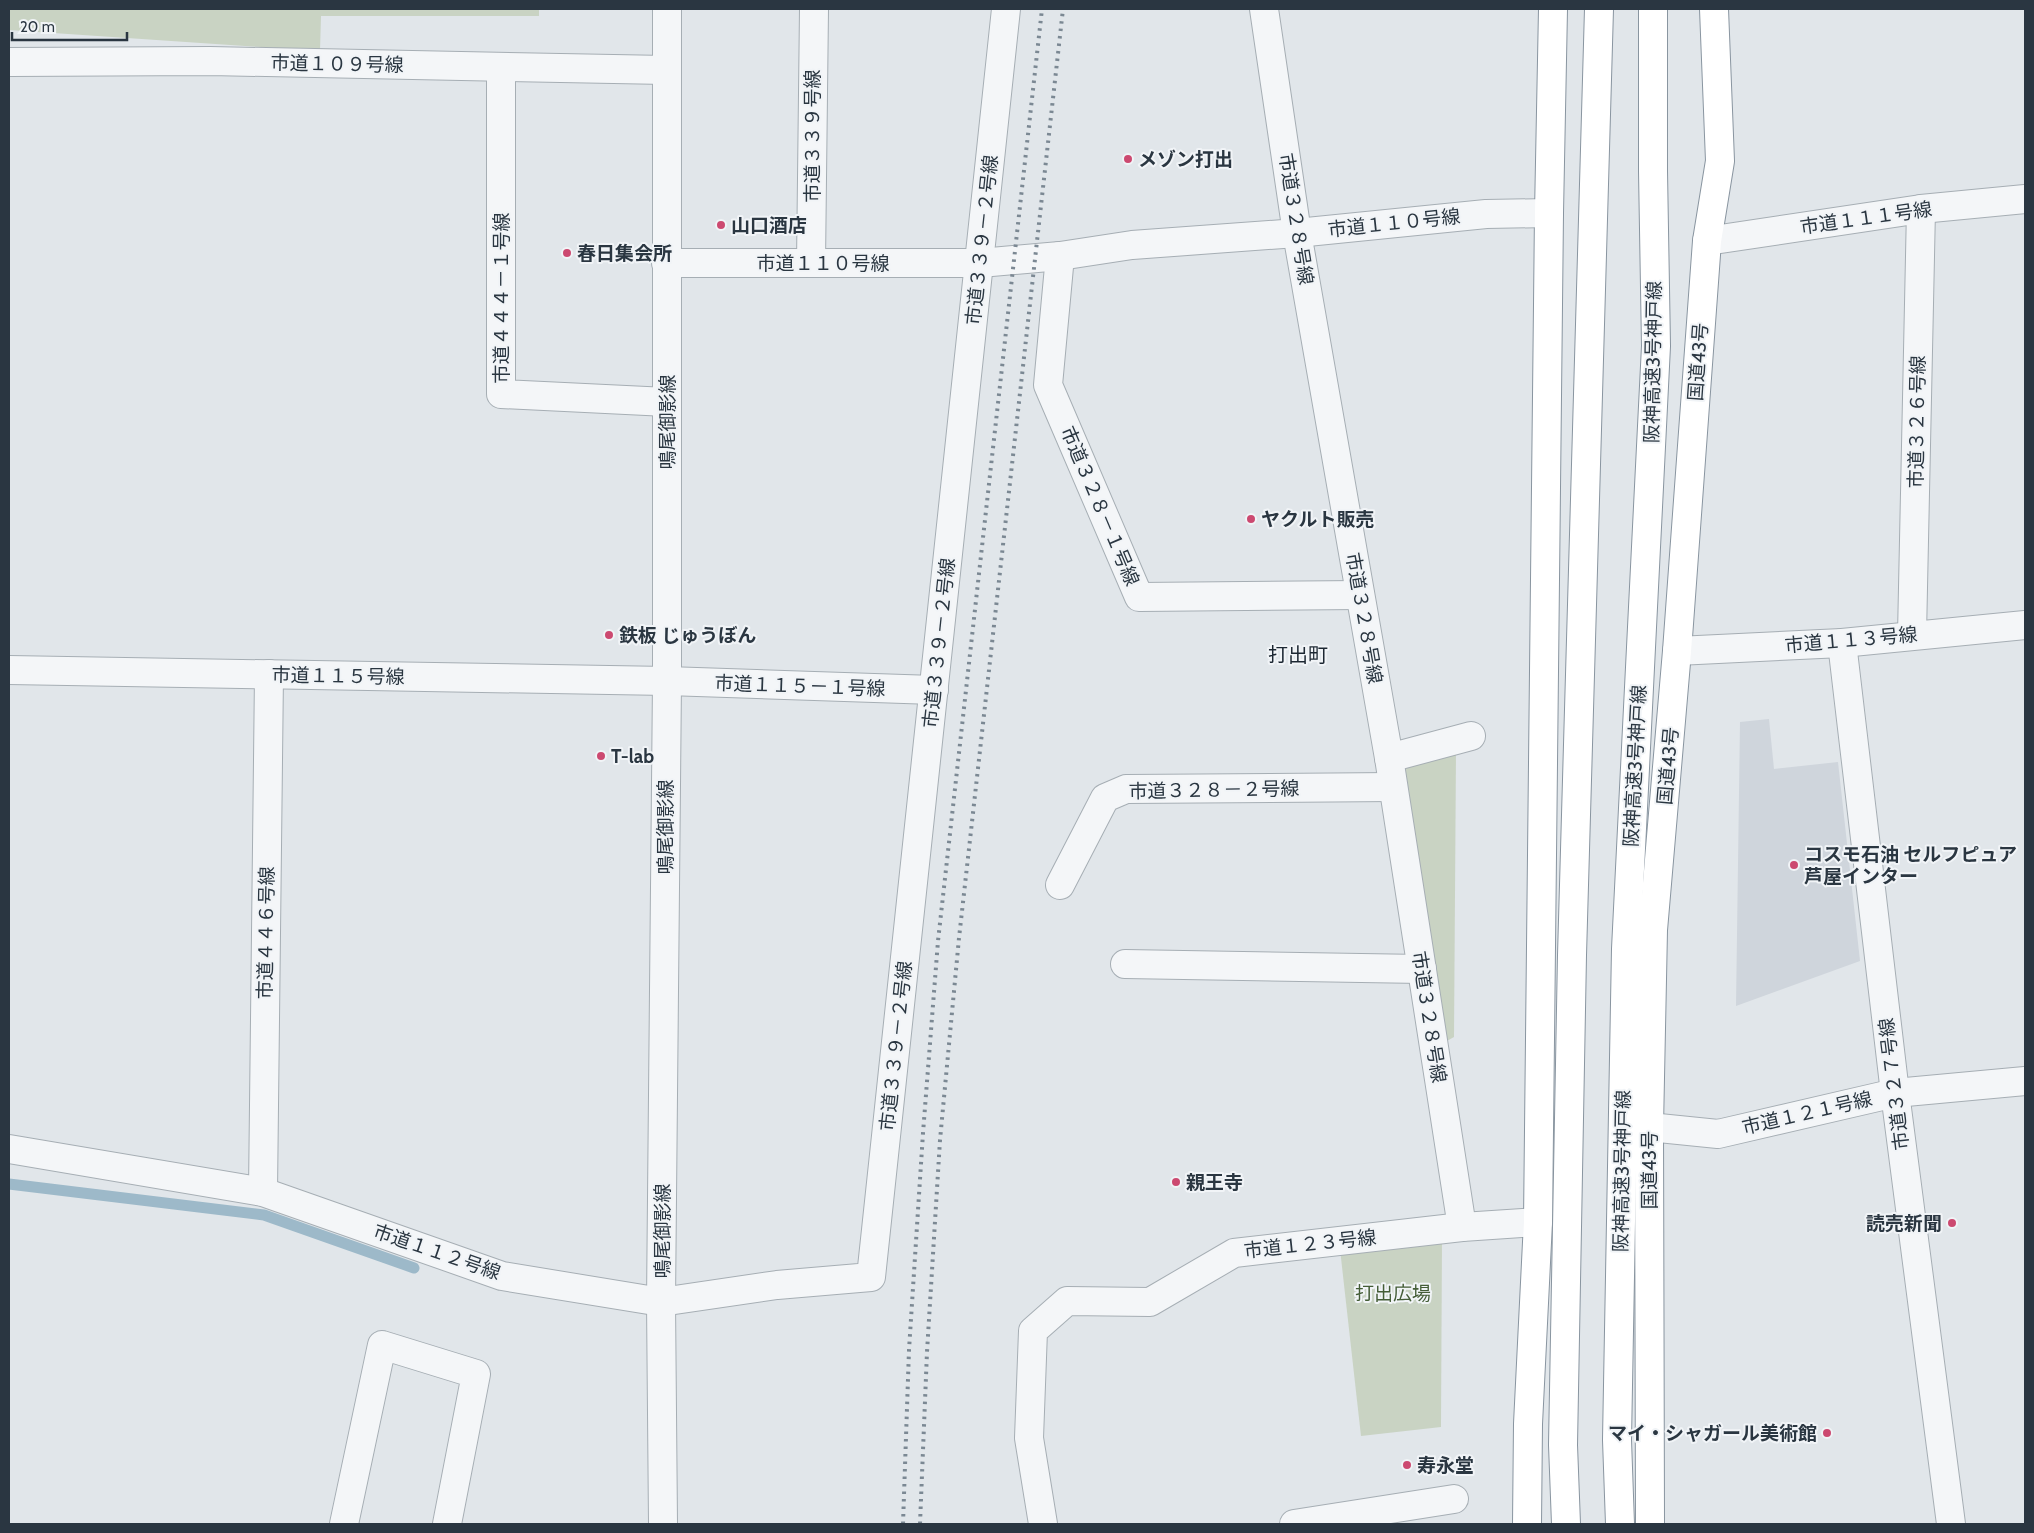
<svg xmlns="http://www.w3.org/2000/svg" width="2034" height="1533" font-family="Cabin,'Noto Sans JP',sans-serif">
<rect width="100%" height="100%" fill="#e1e6ea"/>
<!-- built -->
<path fill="#cfd5dc" d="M1769 719 1774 769 1838 762 1860 961 1736 1006 1740 722Z"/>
<!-- green -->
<g fill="#c9d3c3">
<path d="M9 9H539V16H321L320 51 9 30Z"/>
<path d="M1456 752 1454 1037 1445 1042 1398 771Z"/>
<path d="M1442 1240 1441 1427 1361 1436 1340 1249Z"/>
</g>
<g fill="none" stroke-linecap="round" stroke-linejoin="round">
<!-- stream -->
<path stroke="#9db9c9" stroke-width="11" d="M9 1184 264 1215 414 1268"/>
<defs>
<g id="minor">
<path d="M1264 9 1297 233 1389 758 1462 1227"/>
<path d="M9 62 210 61 666 70"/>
<path d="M501 67V394L667 402"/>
<path d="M1707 241 1921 209 2025 199"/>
<path d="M1060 256 1048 385 1139 597 1360 595"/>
<path d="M666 263H980L1060 256 1132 245 1297 233 1486 214 1549 213"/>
<path d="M811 263 814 9"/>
<path d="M1912 635 1921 209"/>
<path d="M1842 643 1895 1093 1951 1524"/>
<path d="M1677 651 1842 643 2025 625"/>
<path d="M9 670 667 681 934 690"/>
<path d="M1389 758 1471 736"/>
<path d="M1060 885 1105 798 1126 789 1393 787"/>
<path d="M1125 964 1422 969"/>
<path d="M1649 1127 1718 1134 1895 1093 2025 1081"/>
<path d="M9 1149 263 1192 502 1276 661 1302 777 1285 871 1277 1006 9"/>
<path d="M263 1192 269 674"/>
<path d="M344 1524 382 1345 476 1374 447 1524"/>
<path d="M663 1524 661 1302 667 681V9"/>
<path d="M1043 1524 1029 1438 1033 1331 1067 1301 1150 1302 1234 1253 1462 1227 1538 1222"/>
<path d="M1294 1524 1454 1499"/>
</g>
<g id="highway">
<path d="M1527 1524 1528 1424 1538 1222 1549 213 1553 9"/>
<path d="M1566 1524 1563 1445 1572 955 1599 9"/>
<path d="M1620 1524 1617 1440 1626 949 1656 346 1653 171V9"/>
<path d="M1650 1524 1649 1127 1653 930 1677 651 1707 241 1720 161 1714 9"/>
</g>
</defs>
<!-- minor casing -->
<use href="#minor" stroke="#a6aeb4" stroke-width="30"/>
<!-- highway casing -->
<use href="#highway" stroke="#8995a0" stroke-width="30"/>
<!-- minor -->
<use href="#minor" stroke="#f4f6f8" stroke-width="28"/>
<!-- highway -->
<use href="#highway" stroke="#fff" stroke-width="28"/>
<!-- rail -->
<g stroke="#7b8893" stroke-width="4" stroke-dasharray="2.5 5" stroke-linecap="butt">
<path d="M903 1524 909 1350 923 1133 938 941 1042 9"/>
<path d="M920 1524 927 1352 940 1140 959 938 1063 9"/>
</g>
</g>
<!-- markers -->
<g fill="#cc4970" stroke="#f1f4f7" stroke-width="2">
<circle cx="1128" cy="159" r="5"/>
<circle cx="721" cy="225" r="5"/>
<circle cx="567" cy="253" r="5"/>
<circle cx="1251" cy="519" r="5"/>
<circle cx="609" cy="635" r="5"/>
<circle cx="601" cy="756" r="5"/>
<circle cx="1794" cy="865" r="5"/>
<circle cx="1176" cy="1182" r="5"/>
<circle cx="1952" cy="1223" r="5"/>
<circle cx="1827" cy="1433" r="5"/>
<circle cx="1407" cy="1465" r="5"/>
</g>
<g text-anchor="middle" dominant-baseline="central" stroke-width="4" stroke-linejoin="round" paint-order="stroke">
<!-- street labels -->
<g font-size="19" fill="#2a3641" stroke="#f1f4f7">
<text transform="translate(337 64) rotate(1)">市道１０９号線</text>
<text transform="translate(812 136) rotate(-90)">市道３３９号線</text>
<text transform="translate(1866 218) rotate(-8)">市道１１１号線</text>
<text transform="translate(1296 219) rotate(81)">市道３２８号線</text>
<text transform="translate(1394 223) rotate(-6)">市道１１０号線</text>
<text transform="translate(982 240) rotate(-84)">市道３３９－２号線</text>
<text x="823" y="263">市道１１０号線</text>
<text transform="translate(501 298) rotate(-90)">市道４４４－１号線</text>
<text transform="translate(1653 362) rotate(-89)">阪神高速3号神戸線</text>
<text transform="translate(1698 362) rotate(-86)">国道43号</text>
<text transform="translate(667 422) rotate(-90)">鳴尾御影線</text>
<text transform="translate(1917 422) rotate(-89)">市道３２６号線</text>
<text transform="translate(1100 506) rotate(67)">市道３２８－１号線</text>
<text transform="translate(1364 618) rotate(80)">市道３２８号線</text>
<text transform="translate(1851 640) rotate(-5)">市道１１３号線</text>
<text transform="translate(939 643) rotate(-84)">市道３３９－２号線</text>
<text transform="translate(338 676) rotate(1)">市道１１５号線</text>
<text transform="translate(800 686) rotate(2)">市道１１５－１号線</text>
<text transform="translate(1635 766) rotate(-87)">阪神高速3号神戸線</text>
<text transform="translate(1668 766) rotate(-85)">国道43号</text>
<text transform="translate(1214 790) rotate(-1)">市道３２８－２号線</text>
<text transform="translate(665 827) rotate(-90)">鳴尾御影線</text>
<text transform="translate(266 933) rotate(-89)">市道４４６号線</text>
<text transform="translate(1429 1017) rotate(81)">市道３２８号線</text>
<text transform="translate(896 1046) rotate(-84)">市道３３９－２号線</text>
<text transform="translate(1894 1084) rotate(-97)">市道３２７号線</text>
<text transform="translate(1807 1113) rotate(-13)">市道１２１号線</text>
<text transform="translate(1649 1170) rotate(-90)">国道43号</text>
<text transform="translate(1622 1171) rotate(-89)">阪神高速3号神戸線</text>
<text transform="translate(662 1231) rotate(-90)">鳴尾御影線</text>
<text transform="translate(1310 1244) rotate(-6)">市道１２３号線</text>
<text transform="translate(437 1252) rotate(19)">市道１１２号線</text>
</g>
<!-- poi labels -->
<g font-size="19" font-weight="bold" fill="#2a3641" stroke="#f1f4f7" text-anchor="start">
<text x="1138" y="159">メゾン打出</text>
<text x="731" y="225">山口酒店</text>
<text x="577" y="253">春日集会所</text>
<text x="1261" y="519">ヤクルト販売</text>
<text x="619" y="635">鉄板 じゅうぼん</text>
<text x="611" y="756">T-lab</text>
<text x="1804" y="854">コスモ石油 セルフピュア<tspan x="1804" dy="22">芦屋インター</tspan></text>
<text x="1186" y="1182">親王寺</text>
<text x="1942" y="1223" text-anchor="end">読売新聞</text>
<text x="1817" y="1433" text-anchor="end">マイ・シャガール美術館</text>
<text x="1417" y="1465">寿永堂</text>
</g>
<!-- park labels -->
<g font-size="19" fill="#445d37" stroke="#f1f4f7">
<text x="1393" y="1293">打出広場</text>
</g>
<!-- neighbourhood labels -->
<g font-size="20" fill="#1c2732" stroke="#f1f4f7">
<text x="1298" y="655">打出町</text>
</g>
</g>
<!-- border -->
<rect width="2034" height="1533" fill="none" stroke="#2a3641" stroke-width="20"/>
<!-- scale -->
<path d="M12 32v8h115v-8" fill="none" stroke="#2a3641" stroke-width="2.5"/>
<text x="20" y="32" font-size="15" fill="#2a3641" stroke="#f1f4f7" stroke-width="4" paint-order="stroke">20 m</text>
</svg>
